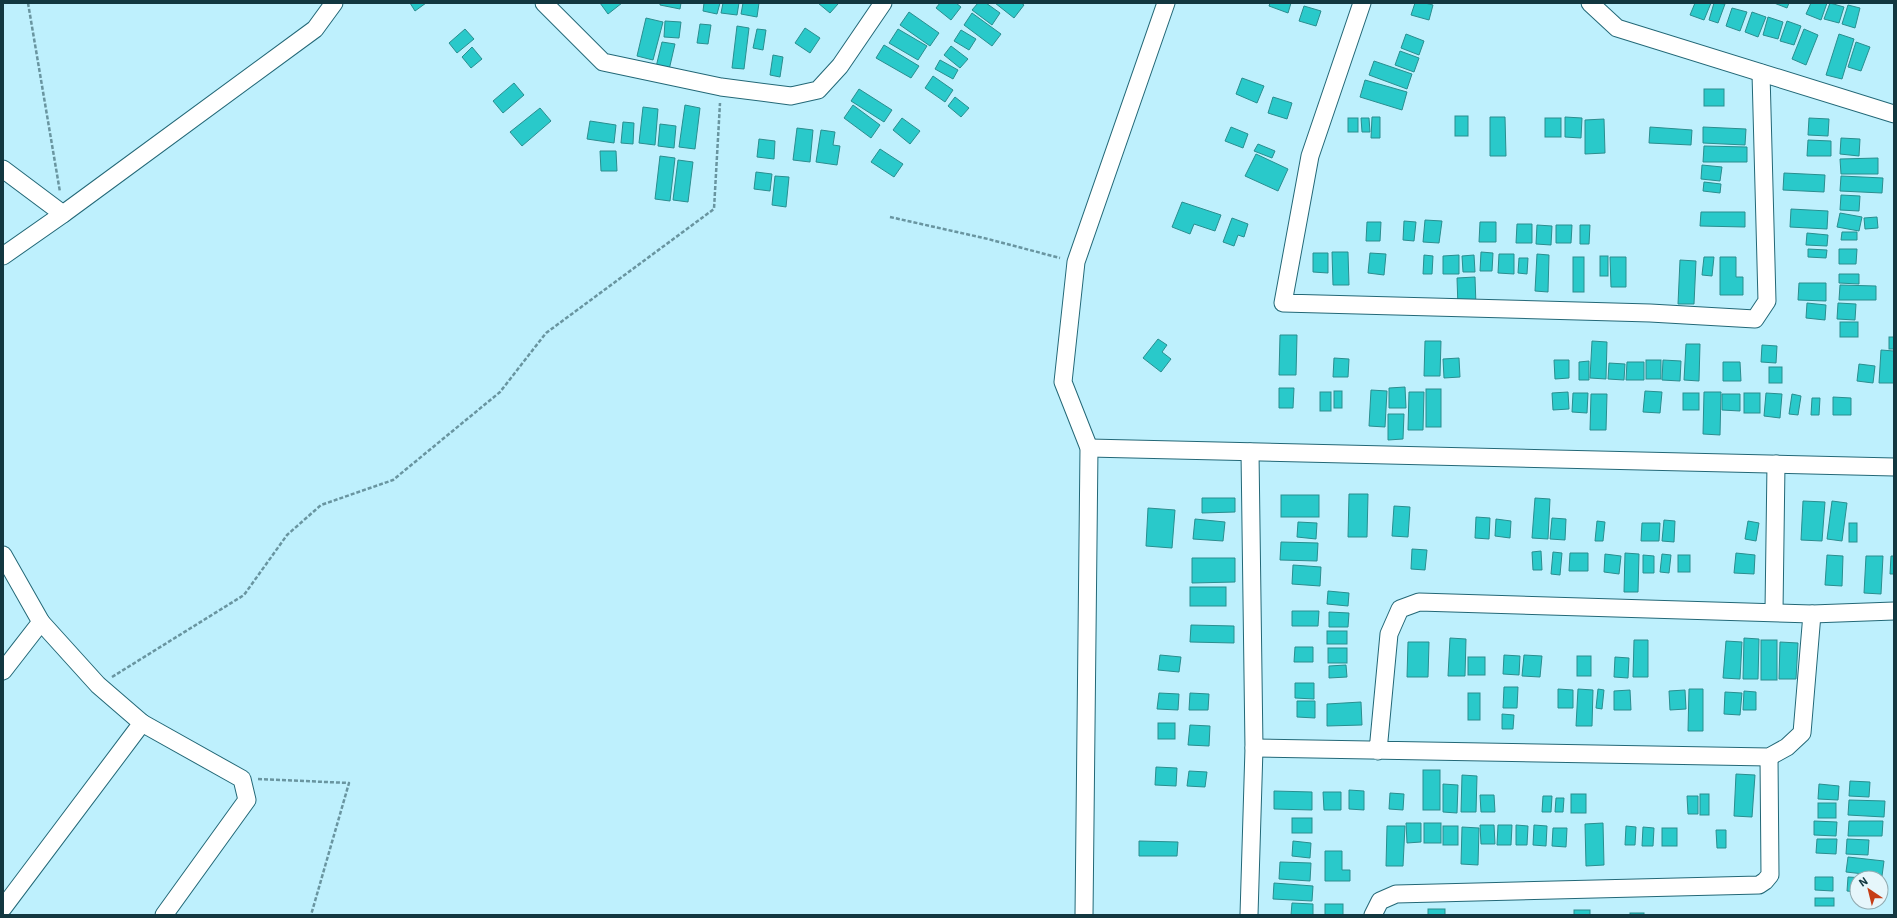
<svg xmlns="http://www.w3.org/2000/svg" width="1897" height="918" font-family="'IBM Plex Sans',sans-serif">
<rect width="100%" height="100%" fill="#bef0fd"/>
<!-- building -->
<g fill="#29c9ca" stroke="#2a8e8f">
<path d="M410 3H426L415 11Z"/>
<path d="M600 3H622L608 14Z"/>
<path d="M660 3H681L680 9 660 5Z"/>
<path d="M704 3H720L717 14 703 11Z"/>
<path d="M723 3H739L737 15 721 13Z"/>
<path d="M743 3H759L757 17 741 14Z"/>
<path d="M818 3H837L838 4 830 13Z"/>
<path d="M940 3H956L961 7 951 20 936 8Z"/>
<path d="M978 3H986L1000 13 992 25 972 10Z"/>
<path d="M995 3H1021L1024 5 1014 18Z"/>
<path d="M1270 3H1291L1288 13 1269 6Z"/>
<path d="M1415 3H1425L1433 5 1429 20 1411 15Z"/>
<path d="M1695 3H1711L1704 20 1690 15Z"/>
<path d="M1714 3 1725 4 1718 23 1709 20Z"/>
<path d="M1774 3H1789L1787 8Z"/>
<path d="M1811 3H1827L1821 20 1806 14Z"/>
<path d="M1830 3 1844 7 1839 23 1824 19Z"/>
<path d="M1848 5 1860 8 1855 28 1842 24Z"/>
<path d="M1304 6 1321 11 1316 26 1299 21Z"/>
<path d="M1732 8 1747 12 1740 31 1726 26Z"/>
<path d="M909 12 939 33 930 46 900 25Z"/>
<path d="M1752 12 1766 17 1758 37 1745 32Z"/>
<path d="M972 13 1001 34 992 46 964 25Z"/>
<path d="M1768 17 1783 22 1778 39 1763 35Z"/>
<path d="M646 18 663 22 653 60 637 56Z"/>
<path d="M665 21 681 22 679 38 664 37Z"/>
<path d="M1787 21 1801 26 1794 45 1780 41Z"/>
<path d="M700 24 711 25 708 44 697 43Z"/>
<path d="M737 26 749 28 744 69 732 68Z"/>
<path d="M805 28 820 38 810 53 795 43Z"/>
<path d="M465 29 474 39 457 53 449 43Z"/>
<path d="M757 29 766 30 763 50 753 48Z"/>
<path d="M898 29 927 46 918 60 889 43Z"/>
<path d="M1804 29 1818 35 1806 65 1792 59Z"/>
<path d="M961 30 976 39 969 50 954 41Z"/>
<path d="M1406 34 1424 41 1419 55 1401 48Z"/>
<path d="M1839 34 1854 39 1842 79 1826 75Z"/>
<path d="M662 42 675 44 669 70 656 67Z"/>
<path d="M1856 42 1870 47 1861 71 1848 67Z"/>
<path d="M884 45 919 66 911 78 876 58Z"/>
<path d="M951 46 968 59 960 68 944 55Z"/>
<path d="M472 47 482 59 471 68 462 57Z"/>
<path d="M1400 51 1419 58 1414 72 1395 65Z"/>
<path d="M773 55 783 57 780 77 770 75Z"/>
<path d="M940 60 958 70 953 79 935 69Z"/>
<path d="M1374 61 1412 74 1407 89 1369 75Z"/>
<path d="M933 76 953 90 945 102 925 88Z"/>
<path d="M1242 78 1264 86 1257 103 1236 94Z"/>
<path d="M1365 80 1407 92 1402 110 1360 97Z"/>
<path d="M514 83 524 95 503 113 493 101Z"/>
<path d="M859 89 892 110 884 122 851 101Z"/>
<rect x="1704" y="89" width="20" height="17"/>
<path d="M955 97 969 108 961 117 948 106Z"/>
<path d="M1273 97 1292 103 1287 119 1268 113Z"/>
<path d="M685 105 700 108 695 149 679 147Z"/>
<path d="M853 105 880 125 871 138 844 118Z"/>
<path d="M643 107 658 109 655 145 639 143Z"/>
<path d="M540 108 551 121 522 146 510 132Z"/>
<rect x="1455" y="116" width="13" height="20"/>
<path d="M1372 117H1380V138H1371Z"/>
<path d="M1490 117H1505L1506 156H1490Z"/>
<path d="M1565 117 1582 118 1581 138 1565 137Z"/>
<path d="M902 118 920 131 910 144 893 130Z"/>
<rect x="1348" y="118" width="10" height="14"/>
<path d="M1361 118H1369L1370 132H1362Z"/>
<rect x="1545" y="118" width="16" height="19"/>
<path d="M1809 118 1829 119 1828 136 1808 135Z"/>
<path d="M1604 119 1605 153 1585 154V120Z"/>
<path d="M590 121 616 125 614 143 587 139Z"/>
<path d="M623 122 634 123 633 144 621 143Z"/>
<path d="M660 124 676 126 674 148 658 146Z"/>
<path d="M1231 127 1248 134 1243 148 1225 141Z"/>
<path d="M1650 127 1692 130 1691 145 1649 143Z"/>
<path d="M1703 127 1746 129 1745 145 1703 143Z"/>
<path d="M797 128 813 130 810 162 793 160Z"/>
<path d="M821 130 835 132 833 145 840 146 837 165 816 162Z"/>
<path d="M1841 138 1860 139 1859 156 1840 154Z"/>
<path d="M759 139 775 141 774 159 757 157Z"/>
<path d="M1808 140 1831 141V156H1807Z"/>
<path d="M1258 144 1275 151 1272 158 1254 151Z"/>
<path d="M1704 146 1747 147V162H1703Z"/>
<path d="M880 149 903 164 894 177 871 162Z"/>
<path d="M600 151H616L617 171H601Z"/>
<path d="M1256 154 1288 169 1278 191 1245 176Z"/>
<path d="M660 156 675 158 670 201 655 199Z"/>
<path d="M1878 158V174H1841L1840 159Z"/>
<path d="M678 160 693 162 688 202 673 200Z"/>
<path d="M1702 165 1722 167 1720 181 1701 179Z"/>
<path d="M756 172 772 174 770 191 754 189Z"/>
<path d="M1784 173 1825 175 1824 192 1783 190Z"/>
<path d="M775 176 789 177 786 207 772 205Z"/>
<path d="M1841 176 1883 178 1882 193 1840 191Z"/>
<path d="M1704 182 1721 184 1720 193 1703 191Z"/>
<path d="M1841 195 1860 196 1859 211 1840 210Z"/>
<path d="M1182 202 1221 215 1215 231 1194 224 1190 234 1172 227Z"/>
<path d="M1791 209 1828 211 1827 229 1790 227Z"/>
<path d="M1701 212H1745V227L1700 226Z"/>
<path d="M1840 213 1862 217 1859 231 1837 227Z"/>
<path d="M1877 217 1878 228 1865 229 1864 218Z"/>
<path d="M1232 218 1248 224 1244 237 1238 235 1234 246 1223 242Z"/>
<path d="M1425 220 1442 221 1439 243 1423 242Z"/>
<path d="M1404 221 1416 222 1414 241 1403 240Z"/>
<path d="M1367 222H1381L1380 241H1366Z"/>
<path d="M1480 222H1496V242H1479Z"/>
<path d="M1517 224H1532V243H1516Z"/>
<path d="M1537 225 1552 226 1551 245 1536 244Z"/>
<path d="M1556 225H1572L1571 243H1556Z"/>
<path d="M1580 225H1590L1589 244H1580Z"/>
<path d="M1842 232H1857V240H1841Z"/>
<path d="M1807 233 1828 235 1827 246 1806 245Z"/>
<path d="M1808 249 1827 250 1826 258 1808 257Z"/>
<path d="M1839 249H1857L1856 264H1839Z"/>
<path d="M1332 252H1348L1349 285H1333Z"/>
<path d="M1481 252 1493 253 1492 271H1480Z"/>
<path d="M1313 253H1328V273L1313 272Z"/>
<path d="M1370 253 1386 254 1384 275 1368 273Z"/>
<path d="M1499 254H1514V274L1498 273Z"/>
<path d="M1537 254 1549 255 1548 292 1535 291Z"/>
<path d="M1424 255 1433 256 1432 274H1423Z"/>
<path d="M1459 255V274H1443V256Z"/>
<path d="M1474 255 1475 272H1463L1462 256Z"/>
<rect x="1600" y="256" width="8" height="20"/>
<rect x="1573" y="257" width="11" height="35"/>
<path d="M1610 257H1626V287H1611Z"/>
<path d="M1704 257H1714L1712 276 1702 275Z"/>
<path d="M1720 257H1736V277H1743V295H1720Z"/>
<path d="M1519 258H1528L1527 274 1518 273Z"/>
<path d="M1680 260 1696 261 1694 304H1678Z"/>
<path d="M1839 274H1859V284L1839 283Z"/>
<path d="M1475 277 1476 306 1458 307 1457 278Z"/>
<path d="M1799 283H1826V301L1798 300Z"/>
<path d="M1840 285 1876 286V300H1839Z"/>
<path d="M1807 303 1826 305 1825 320 1806 318Z"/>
<path d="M1838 303 1856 304 1855 320 1837 319Z"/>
<rect x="1840" y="322" width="18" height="15"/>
<path d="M1280 335H1297L1296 375H1279Z"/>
<rect x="1889" y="337" width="5" height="12"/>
<path d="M1158 339 1167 345 1162 352 1171 359 1161 372 1143 358Z"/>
<path d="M1425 341H1441L1440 376H1424Z"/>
<path d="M1592 341 1607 342 1606 379 1590 378Z"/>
<path d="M1686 344H1700L1699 381 1684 380Z"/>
<path d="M1762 345 1777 346 1776 363 1761 362Z"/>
<path d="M1881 350 1894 351V383H1879Z"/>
<path d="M1334 358 1349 359 1348 377H1333Z"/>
<path d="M1459 358 1460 377 1444 378 1443 359Z"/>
<path d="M1554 360H1569V378L1555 379Z"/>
<rect x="1646" y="360" width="15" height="19"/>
<path d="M1663 360 1681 361 1680 381 1662 380Z"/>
<path d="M1589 361V380H1579V362Z"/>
<path d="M1627 362H1644V380H1626Z"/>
<path d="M1723 362H1740L1741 381H1723Z"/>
<path d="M1609 363 1625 364 1624 380 1608 379Z"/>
<path d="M1859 364 1875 366 1873 383 1857 381Z"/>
<rect x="1769" y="367" width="13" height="16"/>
<path d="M1405 387 1406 408H1389V388Z"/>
<path d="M1279 388H1294L1293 408H1279Z"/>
<rect x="1426" y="389" width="15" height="38"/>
<path d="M1371 390 1387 391 1385 427 1369 426Z"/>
<rect x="1334" y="391" width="8" height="17"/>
<path d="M1645 391 1662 392 1660 413 1643 412Z"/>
<rect x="1320" y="392" width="11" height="19"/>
<path d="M1409 392H1424L1423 430H1408Z"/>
<path d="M1568 392 1569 409 1553 410 1552 393Z"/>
<path d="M1704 392H1721L1720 435 1703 434Z"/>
<path d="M1573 393H1588L1587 413 1572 412Z"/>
<rect x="1683" y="393" width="16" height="17"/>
<rect x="1744" y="393" width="16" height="20"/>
<path d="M1766 393 1782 394 1780 418 1764 416Z"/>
<path d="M1591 394H1607L1606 430H1590Z"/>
<path d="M1722 394H1740V411L1722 410Z"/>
<path d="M1792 394 1801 396 1798 415 1789 414Z"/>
<path d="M1833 397 1851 398V415H1833Z"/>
<path d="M1812 398H1820L1819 415H1811Z"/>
<path d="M1388 414H1404L1403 439 1388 440Z"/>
<path d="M1349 494H1368L1367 537H1348Z"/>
<rect x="1281" y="495" width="38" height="22"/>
<path d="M1202 498H1235V512L1202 513Z"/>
<path d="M1535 498 1550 499 1548 539 1532 538Z"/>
<path d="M1803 501 1825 502 1822 541 1801 540Z"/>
<path d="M1832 501 1847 503 1842 541 1827 539Z"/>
<path d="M1394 506 1410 507 1408 537 1392 536Z"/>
<path d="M1148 508 1175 510 1172 548 1146 546Z"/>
<path d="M1476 517 1490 518 1489 539 1475 538Z"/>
<path d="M1552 518 1566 519 1565 540 1550 539Z"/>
<path d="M1195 519 1225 522 1223 541 1193 539Z"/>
<path d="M1496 519 1511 521 1510 538 1495 536Z"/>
<path d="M1664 520 1675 521 1674 542 1662 541Z"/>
<path d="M1597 521 1605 522 1603 541H1595Z"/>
<path d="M1748 521 1759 523 1756 541 1745 539Z"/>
<path d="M1298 522 1317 523 1316 539 1297 537Z"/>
<path d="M1642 523H1660L1659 541H1641Z"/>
<rect x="1849" y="523" width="8" height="19"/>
<path d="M1281 542 1318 543 1317 561 1280 560Z"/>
<path d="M1412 549 1427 550 1425 570 1411 569Z"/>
<path d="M1541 551 1542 570H1533L1532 552Z"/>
<path d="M1553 552 1562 553 1560 575 1551 574Z"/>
<path d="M1570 553H1588V571H1569Z"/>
<path d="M1625 553 1639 554 1638 592H1624Z"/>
<path d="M1736 553 1755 555 1754 574 1734 573Z"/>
<path d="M1605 554 1621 556 1619 574 1604 572Z"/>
<path d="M1662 554 1671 555 1669 573 1660 572Z"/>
<path d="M1643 555 1654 556V573H1643Z"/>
<rect x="1678" y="555" width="12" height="17"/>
<path d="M1827 555 1843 556 1842 586 1825 585Z"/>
<path d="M1866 556H1883L1881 594 1864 593Z"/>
<path d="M1891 556H1894V574H1890Z"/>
<path d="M1192 558H1235V582L1192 583Z"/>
<path d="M1293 565 1321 567 1320 586 1292 584Z"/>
<rect x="1190" y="587" width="36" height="19"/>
<path d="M1328 591 1349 593 1348 606 1327 604Z"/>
<path d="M1292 611H1319L1318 626H1292Z"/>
<path d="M1329 612 1349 613 1348 627H1329Z"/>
<path d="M1191 625 1234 626V643L1190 642Z"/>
<rect x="1327" y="631" width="20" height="13"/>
<path d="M1450 638 1466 639 1465 676H1448Z"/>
<path d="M1744 638 1759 639 1758 679H1743Z"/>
<path d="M1634 640H1648V677H1633Z"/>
<rect x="1761" y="640" width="16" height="40"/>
<path d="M1726 641 1742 642 1740 679 1723 678Z"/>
<path d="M1408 642H1429L1428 677H1407Z"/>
<path d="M1780 642 1798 643 1796 679H1779Z"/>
<path d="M1295 647H1313V662H1294Z"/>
<rect x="1328" y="648" width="19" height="15"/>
<path d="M1160 655 1181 657 1179 672 1158 670Z"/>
<path d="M1504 655 1520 656 1519 675 1503 674Z"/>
<path d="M1524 655 1542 656 1540 677 1522 676Z"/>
<rect x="1577" y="656" width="14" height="20"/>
<rect x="1468" y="657" width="17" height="18"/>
<path d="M1615 657 1629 658 1628 678 1614 677Z"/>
<path d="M1346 665 1347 677 1329 678V666Z"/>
<path d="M1295 683H1314V699L1295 698Z"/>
<path d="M1504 687H1518L1517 708H1503Z"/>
<path d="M1558 689 1573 690V708H1558Z"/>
<path d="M1578 689 1593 690 1592 726H1576Z"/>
<path d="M1598 689 1604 690 1602 709 1596 708Z"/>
<path d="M1689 689H1703V731H1688Z"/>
<path d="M1630 690 1631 710H1614V691Z"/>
<path d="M1685 690 1686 709 1670 710 1669 691Z"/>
<path d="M1744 691 1756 692V710H1743Z"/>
<path d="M1725 692 1742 693 1740 715 1724 714Z"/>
<path d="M1159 693 1179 694 1178 710 1157 709Z"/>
<path d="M1190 693 1209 694 1208 710H1189Z"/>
<rect x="1468" y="693" width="12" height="27"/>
<path d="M1297 701H1315V718L1297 717Z"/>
<path d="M1361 702 1362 725 1327 726V704Z"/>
<path d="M1502 714 1514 715 1513 729H1502Z"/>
<rect x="1158" y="723" width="17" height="16"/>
<path d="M1190 725 1210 726 1209 746 1188 745Z"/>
<path d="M1156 767 1177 768 1176 786 1155 785Z"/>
<rect x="1423" y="770" width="17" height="40"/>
<path d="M1189 771 1207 772 1205 787 1187 786Z"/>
<path d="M1736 774 1755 775 1752 817 1734 816Z"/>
<path d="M1462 775 1477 776 1476 812H1461Z"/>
<path d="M1850 781 1870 782 1869 797 1849 796Z"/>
<path d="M1443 784 1458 785 1457 813 1443 812Z"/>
<path d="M1819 784 1839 786 1838 800 1818 799Z"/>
<path d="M1349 790 1364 791V810L1349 809Z"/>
<path d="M1274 791 1312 792V810L1274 809Z"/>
<path d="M1323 792H1341V810H1324Z"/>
<path d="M1390 793 1404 794 1403 810 1389 809Z"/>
<rect x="1571" y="794" width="15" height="19"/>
<rect x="1700" y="794" width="9" height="21"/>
<path d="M1480 795H1494L1495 812H1481Z"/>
<path d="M1543 796H1552L1551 812H1542Z"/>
<path d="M1687 796H1698V814H1688Z"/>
<path d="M1556 798H1564L1563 812H1555Z"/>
<path d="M1849 800 1885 801 1884 817 1848 815Z"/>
<rect x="1818" y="803" width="18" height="15"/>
<rect x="1292" y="818" width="20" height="15"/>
<path d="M1814 821 1837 822 1836 836 1814 835Z"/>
<path d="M1849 821H1883L1882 836H1848Z"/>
<path d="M1406 823H1421V842L1407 843Z"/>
<rect x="1424" y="823" width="17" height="20"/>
<path d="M1603 823 1604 865 1586 866 1585 824Z"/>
<path d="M1480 825H1494L1495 844H1481Z"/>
<path d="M1498 825H1512L1511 845H1497Z"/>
<path d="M1516 825 1528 826 1527 845H1516Z"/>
<path d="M1534 825 1547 826 1546 846 1533 845Z"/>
<path d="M1387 826H1405L1403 866H1386Z"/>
<rect x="1443" y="826" width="15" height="19"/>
<path d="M1626 826 1636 827 1635 845H1625Z"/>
<path d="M1462 827 1479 828 1478 865 1461 864Z"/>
<path d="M1643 827 1654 828 1653 846H1642Z"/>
<path d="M1553 828H1567L1566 847 1552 846Z"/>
<rect x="1662" y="828" width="15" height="18"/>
<path d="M1716 830H1726V848H1717Z"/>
<path d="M1817 839H1837L1836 854 1816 853Z"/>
<path d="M1847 839 1869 840 1868 855 1846 854Z"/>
<path d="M1139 841 1178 842 1177 856H1139Z"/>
<path d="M1293 841 1311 843 1310 858 1292 856Z"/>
<path d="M1325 851H1342V870H1350V881H1325Z"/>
<path d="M1848 857 1884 861 1882 876 1846 872Z"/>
<path d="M1280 862 1311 863 1310 881 1279 879Z"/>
<path d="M1815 877H1833V891L1815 890Z"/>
<path d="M1848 877 1866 878H1857V892L1847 891Z"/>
<path d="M1274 883 1313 886 1312 901 1273 899Z"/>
<rect x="1815" y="898" width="19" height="8"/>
<path d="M1292 903 1313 904V915H1291Z"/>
<rect x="1325" y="904" width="18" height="11"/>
<rect x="1428" y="909" width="17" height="6"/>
<rect x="1574" y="910" width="16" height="5"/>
<rect x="1630" y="913" width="14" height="2"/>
</g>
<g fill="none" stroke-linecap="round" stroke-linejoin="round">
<defs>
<g id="street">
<path d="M544 3 603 62 721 87 791 96 818 90 840 66 883 3"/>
<path d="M1362 3 1310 156 1283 303 1650 313 1755 319 1767 301 1761 73"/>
<path d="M1590 3 1617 28 1894 114"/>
<path d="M3 169 63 214"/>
<path d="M3 256 63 214 315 29 334 3"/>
<path d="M1089 448 1894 467"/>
<path d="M3 555 41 622 3 671"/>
<path d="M1774 611 1776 464"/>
<path d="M1812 614 1894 611"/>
<path d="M142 723 242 779 247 800 164 915"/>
<path d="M1254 748 1769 757 1787 747 1802 733 1812 614 1419 602 1400 609 1389 634 1378 751"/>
<path d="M3 908 142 723 98 685 41 622"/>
<path d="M1084 915 1089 448 1063 382 1076 262 1166 3"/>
<path d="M1249 915 1254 748 1250 452"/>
<path d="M1373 915 1380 901 1396 894 1759 885 1765 881 1770 875 1769 757"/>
</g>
</defs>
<!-- street casing -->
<use href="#street" stroke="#236877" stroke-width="19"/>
<!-- path -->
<g stroke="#6995a0" stroke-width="2.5" stroke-dasharray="4 2" stroke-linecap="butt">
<path d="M28 3 60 192"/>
<path d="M890 217 988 239 1060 258"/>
<path d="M112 677 244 595 287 535 321 505 393 480 500 392 546 333 714 209 720 103"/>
<path d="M258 779 349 783 311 915"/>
</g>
<!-- street -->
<use href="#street" stroke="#fff" stroke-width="17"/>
</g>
<!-- border -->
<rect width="1897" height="918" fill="none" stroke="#123740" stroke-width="8"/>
<!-- north arrow -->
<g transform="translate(1869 890) rotate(325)"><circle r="19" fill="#e6f6fb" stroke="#91aab0"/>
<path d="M0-3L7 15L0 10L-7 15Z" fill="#c63d16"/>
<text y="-6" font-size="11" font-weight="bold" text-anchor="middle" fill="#123740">N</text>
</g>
</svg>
